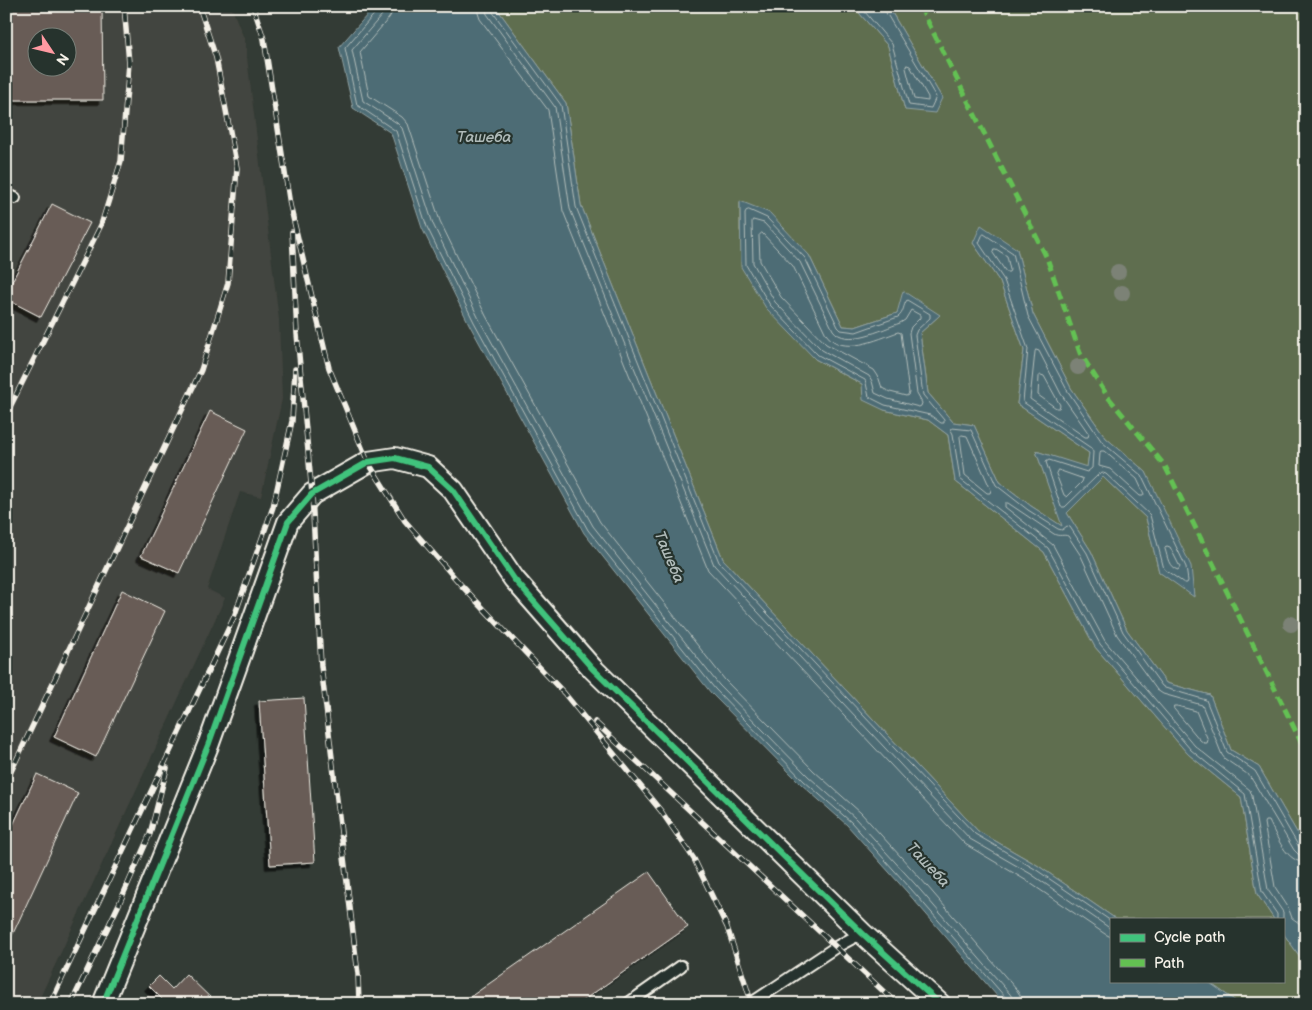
<svg xmlns="http://www.w3.org/2000/svg" width="1312" height="1010" font-family="'Balsamiq Sans',sans-serif">
<defs>
<filter id="shadow"><feDropShadow dx="-4.5" dy="4.5" stdDeviation="0" flood-color="#0009"/></filter>
</defs>
<rect width="100%" height="100%" fill="#333b35"/>
<filter id="ink" filterUnits="userSpaceOnUse"><feTurbulence type="fractalNoise" baseFrequency=".02" numOctaves="2"/><feDisplacementMap in="SourceGraphic" scale="10" xChannelSelector="R" yChannelSelector="G"/><feConvolveMatrix kernelMatrix="1 2 1 2 8 2 1 2 1" color-interpolation-filters="sRGB"/></filter>
<g filter="url(#ink)">
<!-- built -->
<path fill="#43453f" fill-rule="evenodd" d="M6 6H231L245 41 279 320 282 399 261 497 240 492 207 589 225 598 37 1004H6ZM38 38H68V68H38Z"/>
<!-- green -->
<g fill="#5f6e50" stroke="#aab09c">
<path d="M495 6H856L860 14 888 46 905 110 942 98 888 6H1306V848L1259 767 1231 750 1210 695 1166 683 1127 630 1091 551 1067 513 1103 477 1146 518 1159 572 1194 596 1146 472 1106 438 1071 388 1033 314 1017 249 973 243 1000 282 1024 350 1017 404 1089 453 1087 468 1036 451 1063 527 1031 506 1000 482 974 425 953 422 928 393 920 333 940 315 897 313 855 327 843 326 809 255 740 202V231L815 359 862 384 884 410 928 420 948 435 955 481 1044 552 1095 647 1188 754 1241 797 1257 894 1274 919H1116L1037 865 978 831 723 559 581 205 566 103Z"/>
<path d="M1283 933 1306 965V1004H1240L1207 981H1283Z"/>
</g>
<!-- water -->
<g fill="#4d6c74" stroke="#90a1a2">
<path d="M375 6H495L566 103 581 205 723 559 978 831 1037 865 1116 919H1111V981H1207L1240 1004H1004L907 892 847 825 801 784 711 693 584 533 469 324 422 228 391 133 353 108 339 47Z"/>
<path d="M856 6H888L942 98 935 113 905 110 888 46 860 14Z"/>
<path d="M740 201 770 213 809 255 843 326 855 327 897 313 903 291 940 315 920 333 928 393 953 422 974 425 1000 482 1031 506 1062 526 1036 451 1087 467 1089 453 1017 404 1024 350 1000 282 973 243 981 225 1017 249 1033 314 1071 388 1106 438 1146 472 1191 566 1194 597 1159 572 1146 518 1103 477 1067 513 1091 551 1127 630 1166 683 1210 695 1231 750 1259 767 1306 848V965L1283 933V919H1274L1257 894 1241 797 1188 754 1095 647 1044 552 955 481 948 435 928 420 884 410 863 400 862 384 815 359 766 308 741 267Z"/>
</g>
<g fill="none" stroke-linecap="round" stroke-linejoin="round">
<!-- shore -->
<g stroke="#b1bcba" stroke-width="1">
<path d="M379 6 377 11 345 48 357 105 396 131 427 227 474 322 588 530 715 689 804 781 851 822 911 889 1006 998 1007 1004"/>
<path d="M385 6 384 11 382 15 352 50 363 101 397 123 402 128 433 224 479 319 593 526 719 685 808 776 855 818 915 884 1010 994 1013 999V1004"/>
<path d="M392 6V13L389 18 360 52 369 96 402 117 408 124 440 221 486 316 600 522 725 680 814 771 861 813 921 879 1016 989 1020 995 1021 1004"/>
<path d="M477 6 478 13 480 19 548 110 563 211 708 570 965 844 1027 881 1105 934 1111 937"/>
<path d="M485 6 487 14 555 107 570 209 714 565 970 839 1031 874 1111 929"/>
<path d="M491 6 492 11 561 105 576 207 719 562 975 834 1035 869 1111 921"/>
<path d="M862 6 865 12 892 44 909 105 931 108 936 97 885 11 884 6"/>
<path d="M907 65 910 66 928 97V101L914 99 906 68Z"/>
<path d="M749 210 767 218 805 258 838 327 841 330 856 332 898 317C904 313 903 305 907 300L930 314V318L917 330 915 335 923 395 944 420V423H941L930 415 885 405 869 397 866 383 865 380 818 355 770 305 746 265 745 213 746 211Z"/>
<path d="M753 220 764 223 800 262 833 330C846 348 883 329 900 323L905 320 911 310 920 315V318L911 327 909 333 917 394 922 403 921 406 919 407 888 399 875 393 872 381 869 376 822 350 775 302 753 263 752 222Z"/>
<path d="M762 233 793 266 826 334C842 357 878 339 898 332L901 333 909 393 908 395 906 396 890 392 882 388 878 376 874 370 826 344 781 297 760 261 759 236Z"/>
<path d="M984 234 1013 253 1028 316 1067 390 1102 442 1142 476 1186 567 1188 581 1187 583H1184L1164 569 1150 515 1106 474 1103 473 1099 474 1065 507H1061L1046 462 1049 460 1087 472 1092 468 1093 452 1091 448 1023 402 1028 349 1004 280 979 243 982 236Z"/>
<path d="M994 249H996L1007 256 1010 270 1009 272H1006L993 253Z"/>
<path d="M1036 350 1039 351 1061 394 1089 434 1088 437H1085L1030 399 1035 352Z"/>
<path d="M1041 375 1044 376 1060 405 1059 408H1056L1038 395 1039 377Z"/>
<path d="M962 435 967 436 991 490 990 493H987L965 475 960 437Z"/>
<path d="M1101 451H1104L1137 479 1144 494 1143 496H1140L1110 469 1099 466 1100 453Z"/>
<path d="M1058 470 1081 478 1083 479 1082 482 1067 497 1064 495 1056 474Z"/>
<path d="M1167 546 1170 547 1180 567 1178 570C1168 567 1168 558 1165 549Z"/>
<path d="M1174 706H1177L1196 711 1208 740 1207 743H1204L1200 740 1174 709Z"/>
<path d="M1306 863C1286 862 1277 837 1269 821H1265L1264 823 1275 887 1288 907 1292 918 1299 923 1306 932"/>
<path d="M1277 919V914L1262 892 1245 794 1191 750 1100 644 1048 548 960 479 953 434 951 430 952 428 971 430 996 485 1028 510 1058 529 1062 530 1067 526 1070 527 1087 553 1123 632 1162 686 1165 688 1206 700 1227 752 1255 771 1299 847 1302 849H1306"/>
<path d="M1283 921V912L1268 890 1252 796 1250 790 1195 746 1105 641 1053 545 1005 507V503H1008L1054 534C1059 537 1064 534 1068 536L1081 556 1117 635 1157 690 1163 694 1202 705 1222 755 1225 759 1250 776 1294 850 1299 855 1306 856"/>
</g>
</g>
<!-- building -->
<g fill="#675b56" stroke="#f4f1e8" fill-rule="evenodd" filter="url(#shadow)">
<path d="M6 6H102L103 100H6ZM38 38H68V68H38Z"/>
<path d="M52 204 90 223 41 317 6 299V293Z"/>
<path d="M210 411 247 429 179 573 141 556Z"/>
<path d="M122 590 165 611 96 757 54 737Z"/>
<path d="M304 698 315 862 270 865 259 701Z"/>
<path d="M37 774 78 793 10 940 6 938V840Z"/>
<path d="M649 872 688 927 578 1004H460Z"/>
<path d="M186 974 217 1004H157L162 999 149 986 159 976 172 989Z"/>
</g>
<g fill="none" stroke-linecap="round" stroke-linejoin="round">
<defs>
<g id="lane">
<path d="M6 194 15 198"/>
<path d="M627 1004 681 966"/>
<path d="M750 1004 836 947 862 933"/>
</g>
<path id="street" d="M103 1004 209 743 288 522 312 494 368 462 395 458 428 467 453 490 514 579 592 668 862 933 940 1004"/>
</defs>
<!-- lane casing -->
<use href="#lane" stroke="#f4f1e8" stroke-width="14"/>
<!-- street casing -->
<use href="#street" stroke="#f4f1e8" stroke-width="24"/>
<!-- lane -->
<use href="#lane" stroke="#26332d" stroke-width="10"/>
<!-- street -->
<use href="#street" stroke="#26332d" stroke-width="20"/>
<defs>
<g id="rail">
<path d="M253 6 264 39 290 205 329 368 368 462 405 521 462 586 564 693 661 811 694 859 727 927 752 1004"/>
<path d="M292 232 297 334 312 494 321 666 358 974 359 1004"/>
<path d="M6 415 101 225 121 161 129 63 124 6"/>
<path d="M595 722 897 1004"/>
<path d="M6 782 201 370 228 283 237 168 216 58 199 6"/>
<path d="M50 1004 234 617 273 507 292 421 295 369"/>
<path d="M71 1004 119 904 150 834 167 768"/>
</g>
</defs>
<!-- rail casing -->
<use href="#rail" stroke="#f4f1e8" stroke-width="5.5"/>
<!-- rail -->
<use href="#rail" stroke="#26332d" stroke-width="4" stroke-dasharray="11" stroke-linecap="butt"/>
<!-- quiet -->
<path stroke="#63c152" stroke-width="5" stroke-dasharray="10 5" stroke-linecap="butt" d="M920 6 1047 258 1080 353 1108 397 1165 466 1306 752"/>
<defs>
<path id="cycleway" d="M103 1004 209 743 288 522 312 494 368 462 395 458 428 467 453 490 514 579 592 668 862 933 940 1004"/>
</defs>
<!-- cycleway casing -->
<use href="#cycleway" stroke="#26332d" stroke-width="9"/>
<!-- cycleway -->
<use href="#cycleway" stroke="#40c37c" stroke-width="6"/>
</g>
<!-- trees -->
<g fill="#7c8276">
<circle cx="1118" cy="272" r="8"/>
<circle cx="1122" cy="293" r="8"/>
<circle cx="1078" cy="367" r="8"/>
<circle cx="1291" cy="624" r="8"/>
</g>
</g>
<g text-anchor="middle" dominant-baseline="central" stroke-width="4.5" stroke-linejoin="round" paint-order="stroke">
<!-- water labels -->
<g font-size="15" font-style="italic" fill="#b1bcba" stroke="#26332d">
<text x="484" y="137">Ташеба</text>
<text transform="translate(669 557) rotate(67)">Ташеба</text>
<text transform="translate(928 865) rotate(47)">Ташеба</text>
</g>
</g>
<!-- margin -->
<rect width="1312" height="1010" fill="none" stroke="#26332d" stroke-width="25"/>
<rect x="12" y="12" width="1287" height="985" fill="none" stroke="#f4f1e8" stroke-width="2" filter="url(#ink)"/>
<!-- legend -->
<rect x="1110" y="918" width="175" height="65" fill="#26332d" stroke="#787f78"/>
<rect x="1120" y="934" width="25" height="8" fill="#40c37c" stroke="#787f78"/>
<text x="1154" y="942" font-size="15" fill="#f4f1e8">Cycle path</text>
<rect x="1120" y="959" width="25" height="8" fill="#63c152" stroke="#787f78"/>
<text x="1154" y="968" font-size="15" fill="#f4f1e8">Path</text>
<!-- north arrow -->
<g transform="translate(52 52) rotate(125)"><circle r="24" fill="#26332d" stroke="#787f78"/>
<path d="M0-4L9 19L0 12L-9 19Z" fill="#ff9aa2"/>
<text y="-8" font-size="14" font-weight="bold" text-anchor="middle" fill="#f4f1e8">N</text>
</g>
</svg>
